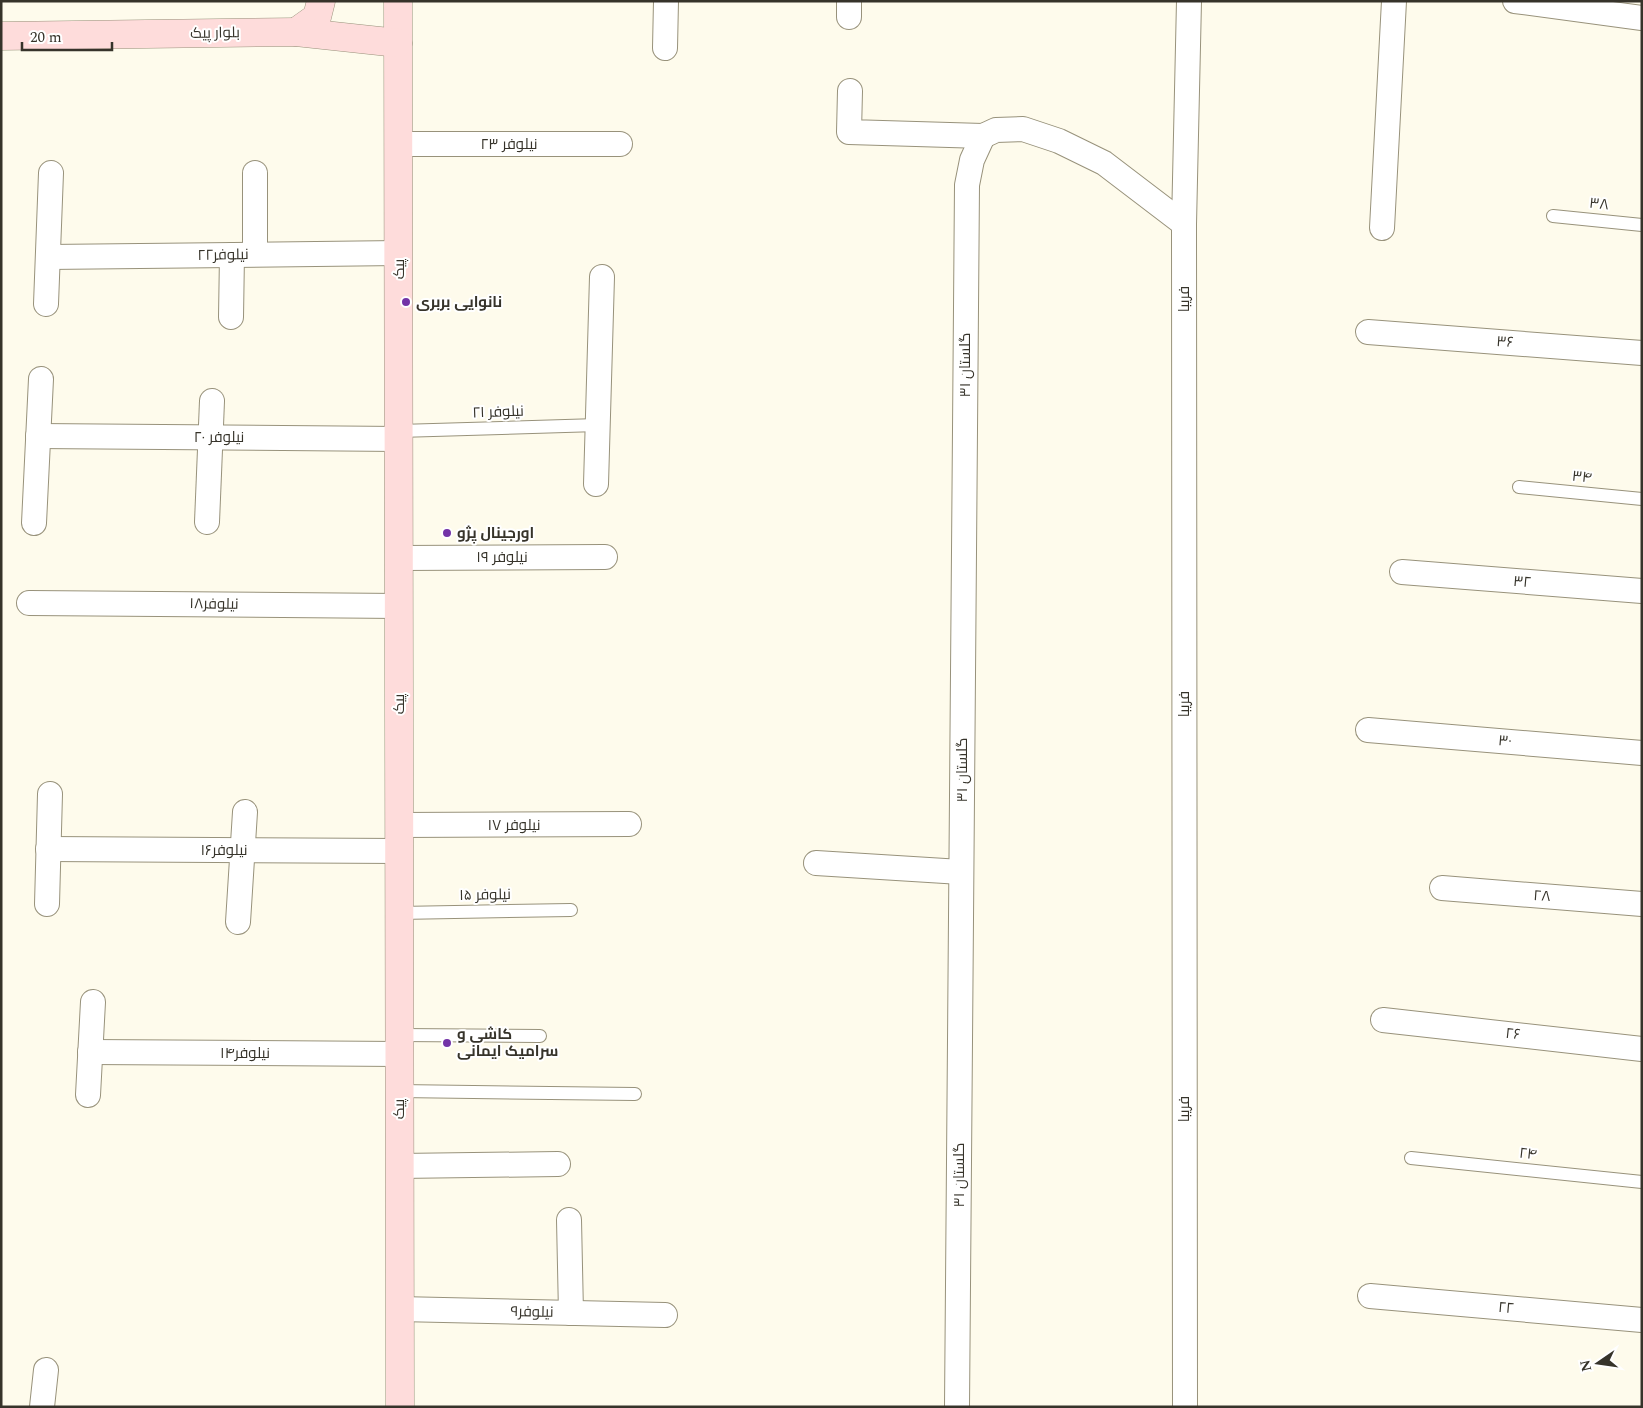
<svg xmlns="http://www.w3.org/2000/svg" width="1643" height="1408" font-family="Spectral,Cairo,serif">
<rect width="100%" height="100%" fill="#fefbec"/>
<g fill="none" stroke-linecap="round" stroke-linejoin="round">
<defs>
<g id="lane">
<path d="M1553 216 1642 225"/>
<path d="M399 431 598 425"/>
<path d="M1519 487 1642 499"/>
<path d="M399 913 571 910"/>
<path d="M399 1035 540 1036"/>
<path d="M399 1091 635 1094"/>
<path d="M1411 1158 1642 1182"/>
</g>
<g id="street">
<path d="M1515 1 1642 18"/>
<path d="M849 17V1"/>
<path d="M665 48 666 1"/>
<path d="M850 91 849 132 983 136 996 130 1023 129 1059 141 1104 163 1184 224"/>
<path d="M399 144H620"/>
<path d="M1382 228 1394 1"/>
<path d="M255 254V173"/>
<path d="M48 257 399 253"/>
<path d="M46 304 51 173"/>
<path d="M231 317 232 255"/>
<path d="M1368 332 1642 353"/>
<path d="M38 436 399 439"/>
<path d="M596 484 602 277"/>
<path d="M207 522 212 401"/>
<path d="M34 523 41 379"/>
<path d="M399 558 605 557"/>
<path d="M1402 572 1642 591"/>
<path d="M29 603 399 606"/>
<path d="M1368 730 1642 753"/>
<path d="M399 825 629 824"/>
<path d="M48 849 399 851"/>
<path d="M816 863 961 872"/>
<path d="M1442 888 1642 904"/>
<path d="M47 904 50 794"/>
<path d="M238 922 245 812"/>
<path d="M1383 1020 1642 1049"/>
<path d="M90 1052 399 1054"/>
<path d="M88 1095 93 1002"/>
<path d="M399 1166 558 1164"/>
<path d="M569 1220 571 1313"/>
<path d="M1370 1296 1642 1320"/>
<path d="M399 1309 665 1315"/>
<path d="M42 1407 46 1370"/>
<path d="M957 1407 967 185 972 160 983 136"/>
<path d="M1185 1407 1184 224 1189 1"/>
</g>
<g id="secondary">
<path d="M398 1 400 1407"/>
<path d="M296 32 317 17 321 1"/>
<path d="M1 36 296 32 398 43"/>
</g>
</defs>
<!-- lane casing -->
<use href="#lane" stroke="#98927b" stroke-width="14"/>
<!-- street casing -->
<use href="#street" stroke="#98927b" stroke-width="26"/>
<!-- secondary casing -->
<use href="#secondary" stroke="#98927b" stroke-width="29"/>
<!-- lane -->
<use href="#lane" stroke="#fff" stroke-width="12"/>
<!-- street -->
<use href="#street" stroke="#fff" stroke-width="24"/>
<!-- secondary -->
<use href="#secondary" stroke="#fedcdb" stroke-width="28"/>
</g>
<!-- markers -->
<g fill="#7333a7" stroke="#fff" stroke-width="2">
<circle cx="406" cy="302" r="5"/>
<circle cx="447" cy="533" r="5"/>
<circle cx="447" cy="1043" r="5"/>
</g>
<g text-anchor="middle" dominant-baseline="central" stroke-width="4" stroke-linejoin="round" paint-order="stroke">
<!-- street labels -->
<g font-size="15" fill="#36332a" stroke="#fff">
<text transform="translate(215 33) rotate(-1)">بلوار پیک</text>
<text x="509" y="144">نیلوفر ۲۳</text>
<text transform="translate(1599 204) rotate(6)">۳۸</text>
<text transform="translate(223 255) rotate(-1)">نیلوفر۲۲</text>
<text transform="translate(399 269) rotate(-90)">پیک</text>
<text transform="translate(1184 299) rotate(-90)">فریبا</text>
<text transform="translate(1505 342) rotate(4)">۳۶</text>
<text transform="translate(965 365) rotate(-90)">گلستان ۳۱</text>
<text transform="translate(498 412) rotate(-2)">نیلوفر ۲۱</text>
<text x="219" y="437">نیلوفر ۲۰</text>
<text transform="translate(1582 477) rotate(6)">۳۴</text>
<text x="502" y="557">نیلوفر ۱۹</text>
<text transform="translate(1522 582) rotate(5)">۳۲</text>
<text transform="translate(214 604) rotate(1)">نیلوفر۱۸</text>
<text transform="translate(399 704) rotate(-90)">پیک</text>
<text transform="translate(1184 704) rotate(-90)">فریبا</text>
<text transform="translate(1505 741) rotate(5)">۳۰</text>
<text transform="translate(962 770) rotate(-90)">گلستان ۳۱</text>
<text x="514" y="825">نیلوفر ۱۷</text>
<text x="224" y="850">نیلوفر۱۶</text>
<text transform="translate(485 895) rotate(-1)">نیلوفر ۱۵</text>
<text transform="translate(1542 896) rotate(4)">۲۸</text>
<text transform="translate(1513 1034) rotate(6)">۲۶</text>
<text x="245" y="1053">نیلوفر۱۴</text>
<text transform="translate(399 1109) rotate(-90)">پیک</text>
<text transform="translate(1184 1109) rotate(-90)">فریبا</text>
<text transform="translate(1528 1154) rotate(6)">۲۴</text>
<text transform="translate(959 1175) rotate(-90)">گلستان ۳۱</text>
<text transform="translate(1506 1308) rotate(5)">۲۲</text>
<text transform="translate(532 1312) rotate(1)">نیلوفر۹</text>
</g>
<!-- poi labels -->
<g font-size="15" font-weight="bold" fill="#36332a" stroke="#fff" text-anchor="start">
<text x="416" y="302">نانوایی بربری</text>
<text x="457" y="533">اورجینال پژو</text>
<text x="457" y="1034">کاشی و<tspan x="457" dy="17">سرامیک ایمانی</tspan></text>
</g>
</g>
<!-- border -->
<rect width="1643" height="1408" fill="none" stroke="#36332a" stroke-width="5"/>
<!-- north arrow -->
<g transform="translate(1598 1363) rotate(257)" stroke="#ffffff" stroke-width="4" paint-order="stroke">
<path d="M0-4L9 19L0 12L-9 19Z" fill="#36332a"/>
<text y="-8" font-size="14" font-weight="bold" text-anchor="middle" fill="#36332a">N</text>
</g>
<!-- scale -->
<path d="M22 42v8h90v-8" fill="none" stroke="#36332a" stroke-width="2.5"/>
<text x="30" y="42" font-size="15" fill="#36332a" stroke="#ffffff" stroke-width="4" paint-order="stroke">20 m</text>
</svg>
